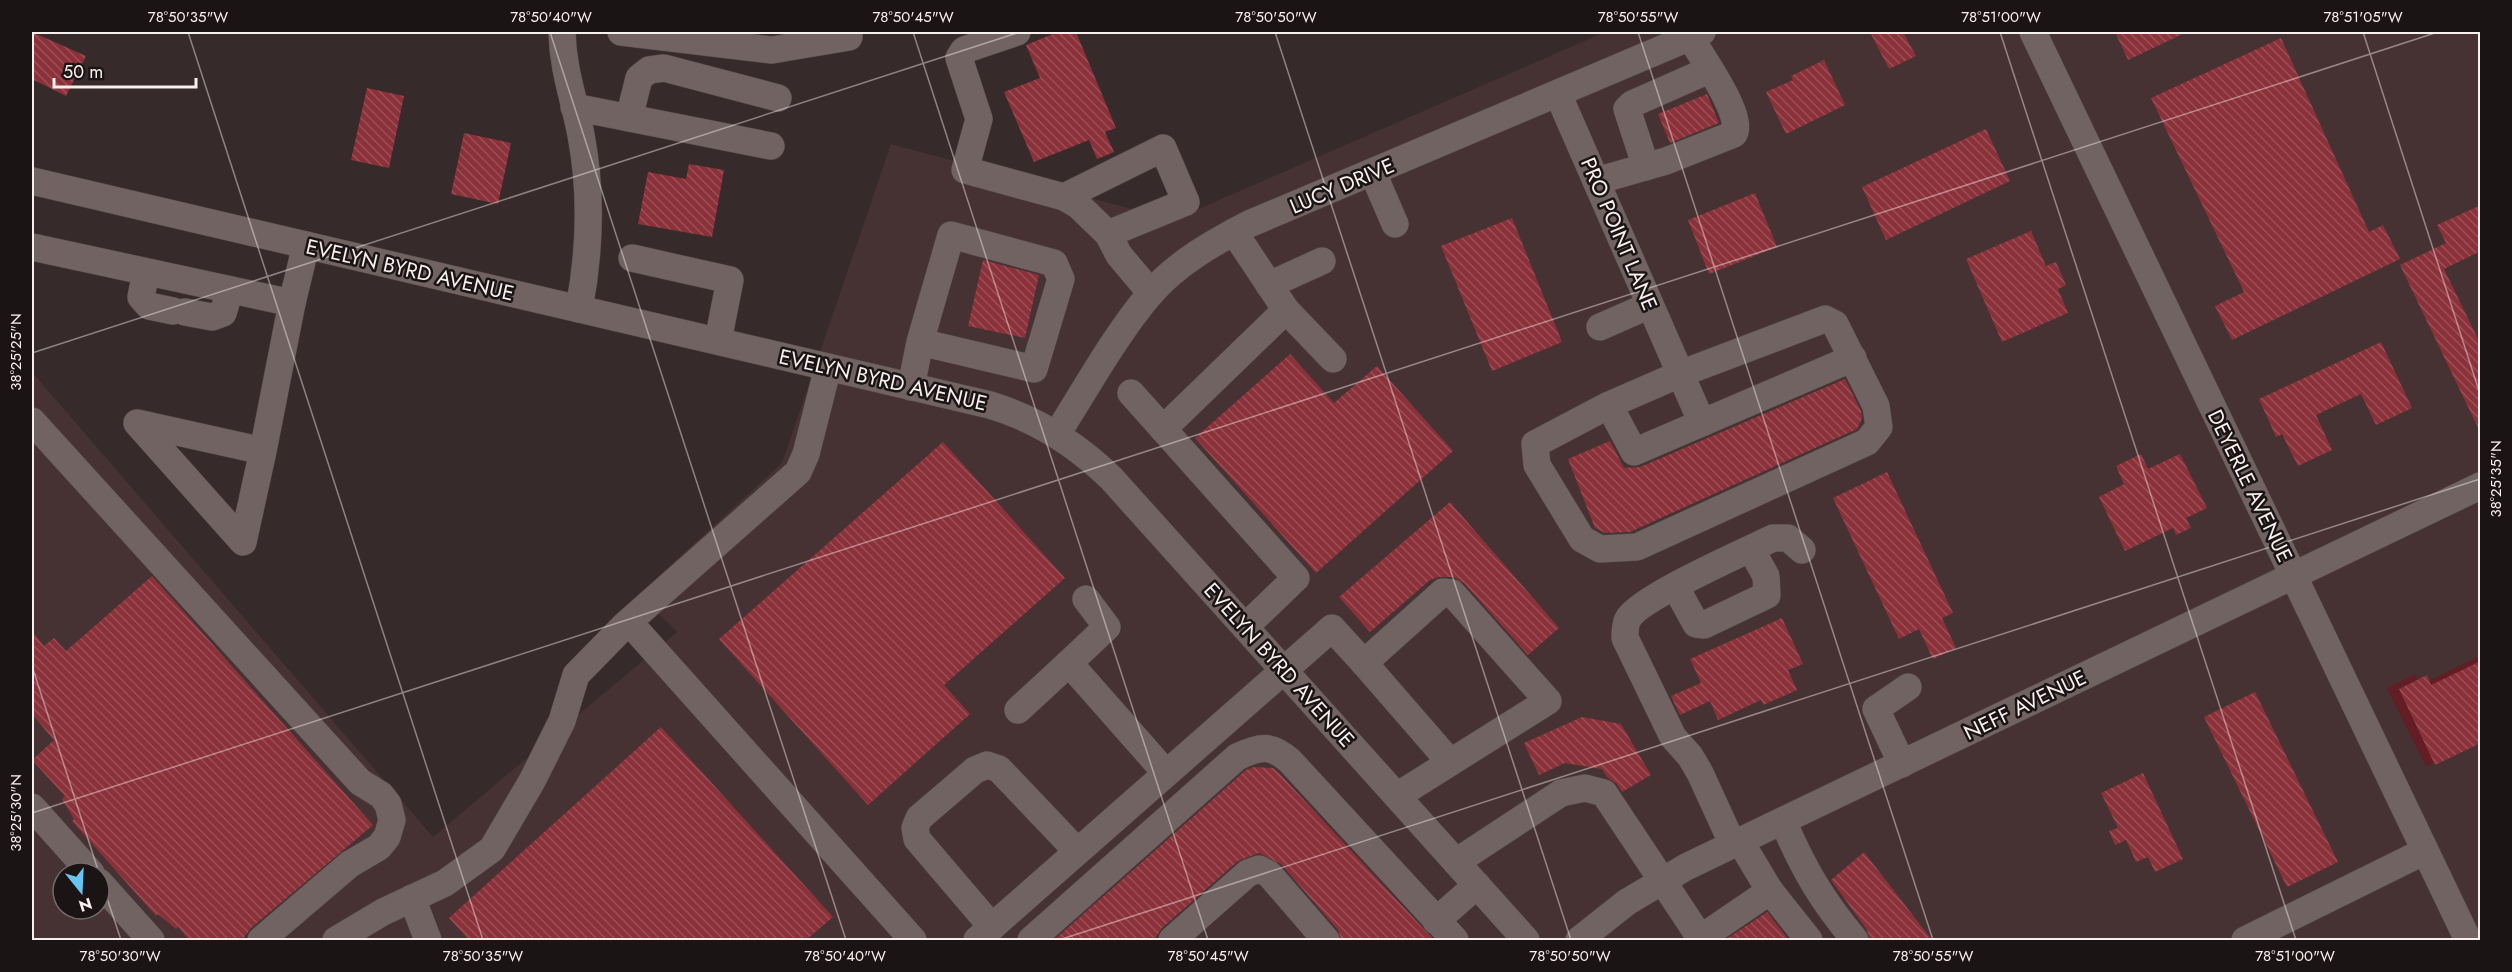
<svg xmlns="http://www.w3.org/2000/svg" width="2512" height="972" font-family="Jost,sans-serif">
<defs>
<pattern id="building-back-hatch" width="6" height="6" patternUnits="userSpaceOnUse" patternTransform="scale(1.5)"><rect width="6" height="6" fill="#8b3139"/><path d="M-1 5l2 2M0 0l6 6M5-1l2 2" fill="none" stroke="#9c4f56"/></pattern>
</defs>
<rect width="100%" height="100%" fill="#372a2a"/>
<!-- built -->
<path fill="#463233" fill-rule="evenodd" d="M1605 32H2480V940H32V372L433 837 677 632 639 594 782 463 891 144 1173 220ZM63 873H99V909H63Z"/>
<!-- pitch -->
<path fill="#631d24" d="M2480 656V740L2426 766 2387 688 2415 674 2420 685Z"/>
<!-- building -->
<g fill="url(#building-back-hatch)">
<path d="M32 32 86 56 66 96 32 79Z"/>
<path d="M1058 32H1076L1116 128 1105 132 1114 152 1097 159 1089 140 1034 162 1004 92 1040 78 1026 45Z"/>
<path d="M1870 32H1903L1916 56 1889 69Z"/>
<path d="M2115 32H2187L2128 60Z"/>
<path d="M2281 38 2369 232 2383 225 2400 259 2232 340 2215 306 2244 292 2151 98Z"/>
<path d="M1824 60 1845 105 1786 134 1766 92 1793 80 1791 76Z"/>
<path d="M367 88 404 96 389 168 351 160Z"/>
<path d="M1707 94 1719 123 1670 143 1658 114Z"/>
<path d="M1986 129 2010 181 1886 240 1862 187Z"/>
<path d="M464 133 511 143 498 204 451 194Z"/>
<path d="M689 164 724 170 712 237 638 224 648 172 686 179Z"/>
<path d="M1755 193 1777 247 1709 274 1688 220Z"/>
<path d="M2481 205V251L2444 269 2481 345V434L2400 265 2446 243 2437 225Z"/>
<path d="M1512 218 1562 342 1492 371 1441 246Z"/>
<path d="M2031 231 2046 266 2056 262 2066 285 2058 289 2068 313 2002 342 1966 259Z"/>
<path d="M983 260 1039 275 1025 338 968 326Z"/>
<path d="M2381 342 2412 408 2376 425 2361 394 2316 415 2332 450 2298 466 2282 434 2276 437 2259 399Z"/>
<path d="M1290 354 1334 403 1377 366 1453 451 1316 573 1195 438Z"/>
<path d="M1845 379 1861 411 1862 419 1857 429 1630 532 1605 533 1595 528 1568 459 1610 441 1624 468 1640 467Z"/>
<path d="M943 442 1065 578 944 685 970 714 868 805 719 639Z"/>
<path d="M2141 454 2148 469 2180 454 2207 508 2186 518 2191 528 2176 535 2173 528 2125 551 2099 497 2124 484 2116 466Z"/>
<path d="M1887 472 1953 613 1942 618 1956 648 1933 659 1919 629 1899 639 1833 498Z"/>
<path d="M1450 502 1559 628 1528 655 1464 583 1454 577H1439L1430 580 1370 632 1339 597Z"/>
<path d="M152 576 373 825 251 928 242 940H189L178 927 176 929 158 914 156 916 72 821 74 819 62 799 65 796 32 760 54 740 32 714V631L44 646 54 638 66 651Z"/>
<path d="M1782 618 1803 664 1788 670 1797 690 1763 705 1761 700 1718 720 1710 701 1680 715 1671 696 1701 683 1690 659Z"/>
<path d="M2481 661V743L2435 765 2399 689 2427 675 2431 685Z"/>
<path d="M2255 692 2338 862 2287 887 2204 717Z"/>
<path d="M1582 717 1621 724 1651 775 1622 792 1617 784 1607 777 1602 769 1565 763 1539 775 1524 743Z"/>
<path d="M661 727 833 917 806 940H469L449 918Z"/>
<path d="M1254 767 1273 768 1279 773 1434 940H1341L1338 930 1281 864 1259 853 1238 861 1162 928 1154 940H1054L1246 770Z"/>
<path d="M2143 773 2183 859 2155 872 2148 857 2136 862 2126 840 2115 845 2109 831 2118 828 2101 793Z"/>
<path d="M1864 852 1932 940H1870L1867 930 1831 880Z"/>
<path d="M1767 912 1789 940H1725Z"/>
</g>
<g fill="none" stroke-linecap="round" stroke-linejoin="round">
<defs>
<g id="minor">
<path d="M562 32C563 71 574 98 581 135 592 193 590 251 579 309"/>
<path d="M621 32 772 50 849 37"/>
<path d="M1017 32 964 50 959 58 979 119 965 170 1064 197"/>
<path d="M2033 32 2468 940"/>
<path d="M1558 94 1702 423"/>
<path d="M574 107 771 146"/>
<path d="M629 118 639 78 649 70 664 68 778 98"/>
<path d="M1646 167 1627 109 1632 104 1709 70"/>
<path d="M1373 173 1395 224"/>
<path d="M32 181 990 405C1037 419 1076 444 1111 478L1526 940"/>
<path d="M1596 181 1666 161 1734 134C1745 117 1700 54 1690 37"/>
<path d="M1234 232 1286 310"/>
<path d="M1108 234 1078 205 1064 197 1163 148 1186 202 1108 234 1119 255 1151 293"/>
<path d="M32 247 292 303 306 245"/>
<path d="M632 258 730 280 718 341"/>
<path d="M146 272 141 297 149 306 173 311"/>
<path d="M1269 285 1322 261"/>
<path d="M185 312 212 317 223 313 230 290"/>
<path d="M1825 319 1835 324 1876 406 1879 427 1867 442 1637 547 1600 549 1582 539 1537 465 1535 444 1609 405 1680 374Z"/>
<path d="M1600 327 1650 305"/>
<path d="M911 387 920 342 951 235 1054 263 1061 279 1034 369 920 342"/>
<path d="M1131 393 1296 578 1245 627"/>
<path d="M1609 405 1634 452 1853 358"/>
<path d="M32 421 360 782 381 795 388 804 392 820 387 837 379 847 350 864 261 940"/>
<path d="M1163 429 1286 310 1333 359"/>
<path d="M1057 434C1087 387 1115 335 1151 293 1177 263 1214 242 1249 224L1702 32"/>
<path d="M263 451 243 542 137 423 263 451 292 303"/>
<path d="M1675 586 1696 624 1704 625 1767 595 1766 576 1751 549"/>
<path d="M629 622 913 940"/>
<path d="M1069 663 1107 627 1086 599"/>
<path d="M1018 710 1069 663 1166 773"/>
<path d="M1902 764 1876 709 1908 687"/>
<path d="M1397 796 1548 701 1452 593 1443 592 1364 663 1450 762"/>
<path d="M32 807 91 873"/>
<path d="M1783 821C1804 870 1821 899 1855 940"/>
<path d="M1740 841 1770 891"/>
<path d="M1733 845 1700 773 1690 756 1673 737 1625 638C1625 632 1625 624 1628 619 1639 598 1746 551 1773 538H1788L1802 550"/>
<path d="M1456 862 1561 793 1585 788 1604 793 1701 939"/>
<path d="M99 882 151 940"/>
<path d="M412 898 428 940"/>
<path d="M1436 921 1477 885"/>
<path d="M992 927 917 839 915 828 919 818 975 770 987 765 999 769 1077 851"/>
<path d="M336 940 383 912 445 883 492 849 532 781 562 721 576 675 625 625 798 472 806 454 828 367"/>
<path d="M977 940 1332 628 1364 663"/>
<path d="M1031 940 1237 757C1260 746 1271 744 1290 761L1455 940"/>
<path d="M1172 940 1248 873 1259 869 1269 874 1326 940"/>
<path d="M1579 940 1627 902 1686 867 2480 486"/>
<path d="M1698 940 1770 891 1809 940"/>
<path d="M2245 940 2425 851"/>
</g>
</defs>
<!-- minor casing -->
<use href="#minor" stroke="#524748" stroke-width="28"/>
<!-- minor -->
<use href="#minor" stroke="#726363" stroke-width="27"/>
</g>
<!-- ticks -->
<path fill="none" stroke="#f8efef" stroke-width="1.5" stroke-opacity="0.45" d="M188 32 483 940M550 32 846 940M913 32 1208 940M1275 32 1571 940M1638 32 1933 940M2000 32 2296 940M2363 32 2480 394M32 353 1020 32M32 666 99 873M32 813 2438 32M99 874 121 940M1059 940 2480 479M2477 940 2480 939"/>
<g text-anchor="middle" dominant-baseline="central" stroke-width="5" stroke-linejoin="round" paint-order="stroke">
<!-- street labels -->
<g font-size="21" fill="#f8efef" stroke="#1a1414">
<text transform="translate(1342 186) rotate(-23)">LUCY DRIVE</text>
<text transform="translate(1619 234) rotate(67)">PRO POINT LANE</text>
<text transform="translate(410 270) rotate(13)">EVELYN BYRD AVENUE</text>
<text transform="translate(883 380) rotate(13)">EVELYN BYRD AVENUE</text>
<text transform="translate(2250 486) rotate(64)">DEYERLE AVENUE</text>
<text transform="translate(1279 665) rotate(48)">EVELYN BYRD AVENUE</text>
<text transform="translate(2025 705) rotate(-26)">NEFF AVENUE</text>
</g>
</g>
<!-- border -->
<rect width="2512" height="972" fill="none" stroke="#1a1414" stroke-width="66"/>
<!-- north arrow -->
<g transform="translate(81 891) rotate(162)"><circle r="28" fill="#1a1414" stroke="#736c6c" stroke-width="1.5"/>
<path d="M0-4.5L10 22L0 15L-10 22Z" fill="#68c4f0"/>
<text y="-9" font-size="16" font-weight="bold" text-anchor="middle" fill="#f8efef">N</text>
</g>
<!-- scale -->
<path d="M54 78v9h142v-9" fill="none" stroke="#f8efef" stroke-width="3"/>
<text x="63" y="78" font-size="18" fill="#f8efef" stroke="#1a1414" stroke-width="4.5" paint-order="stroke">50 m</text>
<rect x="33" y="33" width="2446" height="906" fill="none" stroke="#f8efef" stroke-width="2"/>
<g font-size="15" text-anchor="middle" fill="#f8efef">
<text x="188" y="22">78°50'35"W</text>
<text x="551" y="22">78°50'40"W</text>
<text x="913" y="22">78°50'45"W</text>
<text x="1276" y="22">78°50'50"W</text>
<text x="1638" y="22">78°50'55"W</text>
<text x="2001" y="22">78°51'00"W</text>
<text x="2363" y="22">78°51'05"W</text>
<text transform="translate(16 352) rotate(-90)" y="5">38°25'25"N</text>
<text transform="translate(2496 479) rotate(-90)" y="5">38°25'35"N</text>
<text transform="translate(16 813) rotate(-90)" y="5">38°25'30"N</text>
<text x="120" y="961">78°50'30"W</text>
<text x="483" y="961">78°50'35"W</text>
<text x="845" y="961">78°50'40"W</text>
<text x="1208" y="961">78°50'45"W</text>
<text x="1570" y="961">78°50'50"W</text>
<text x="1933" y="961">78°50'55"W</text>
<text x="2295" y="961">78°51'00"W</text>
</g>
</svg>
